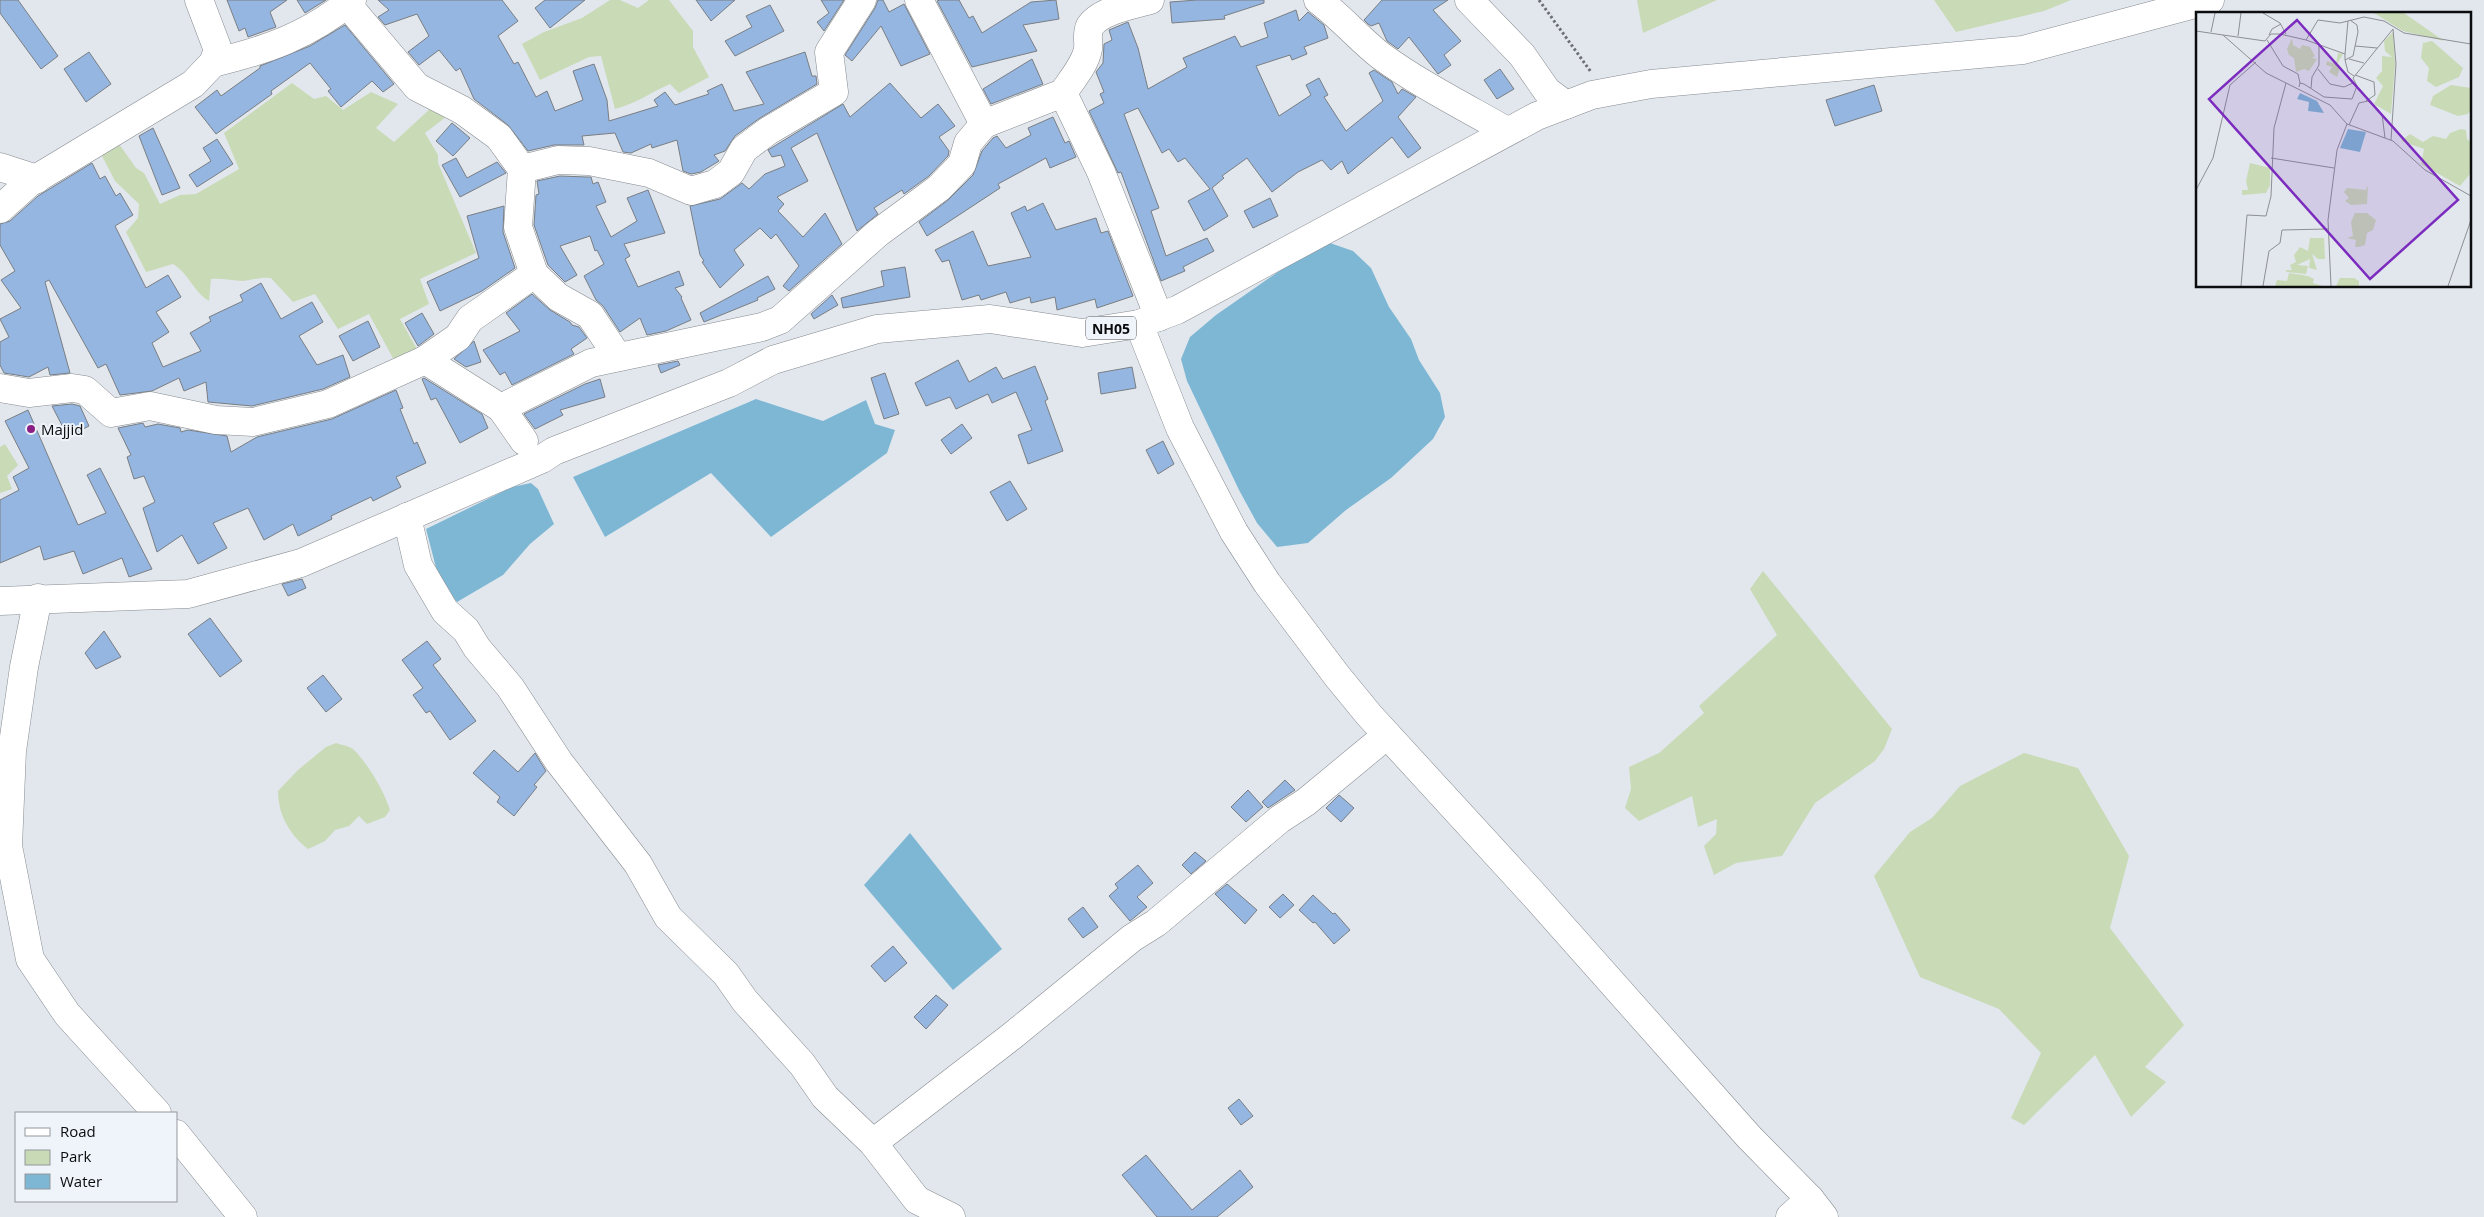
<svg xmlns="http://www.w3.org/2000/svg" width="2484" height="1217" font-family="'Open Sans',sans-serif">
<rect width="100%" height="100%" fill="#e2e7ed"/>
<!-- green -->
<g fill="#c9dab6">
<path d="M610 0H620L638 8 649 0H669L693 31V47L709 77 679 93 670 84C649 93 638 103 615 109L601 56 589 57 540 80 522 44 544 32 582 18Z"/>
<path d="M1637 0H1717L1643 33Z"/>
<path d="M1934 0H2071L2044 11 1956 32Z"/>
<path d="M292 83 314 99 326 96 343 110 371 92 398 104 376 128 394 142 431 108 446 117 425 133 438 155V163L476 253 420 279 429 304 400 319 418 351 395 362 369 314 338 329 315 294 293 302 271 278C260 277 253 280 243 281 232 281 223 278 211 279L209 301C193 291 189 274 173 264L146 272 126 232 138 218 139 204 115 181 101 154 119 144 136 168 144 173 160 204 180 195 196 194 239 169 224 133Z"/>
<path d="M5 444 18 465 7 476 12 489 0 493V447Z"/>
<path d="M1763 571 1892 729 1884 749 1875 761 1815 803 1782 856 1736 863 1714 875 1704 846 1716 834 1717 819 1698 827 1692 796 1639 821 1625 808 1631 789 1629 767 1659 753 1704 713 1699 706 1777 635 1750 589Z"/>
<path d="M336 743C341 745 350 746 354 750 368 764 384 791 390 810L385 817 367 824 359 816 349 826 335 830 325 841 308 849C290 835 278 815 278 791L298 770 326 747Z"/>
<path d="M2024 753 2078 768 2129 856 2110 928 2184 1025 2145 1067 2166 1082 2131 1117 2095 1055 2024 1125 2011 1118 2041 1053 1999 1009 1920 977 1874 876 1910 832 1932 818 1960 786Z"/>
</g>
<!-- water -->
<g fill="#7eb7d4">
<path d="M1330 243 1353 251 1371 268 1389 307 1411 339 1419 360 1440 393 1445 417 1433 439 1391 478 1346 510 1308 543 1277 547 1257 523 1239 490 1187 381 1181 359 1190 337 1216 315 1305 253Z"/>
<path d="M756 399 823 421 866 400 875 424 895 430 887 453 771 537 711 473 605 537 573 477Z"/>
<path d="M531 483 538 489 554 524 530 544 503 575 457 602 439 579 426 529 512 487Z"/>
<path d="M910 833 1002 949 953 990 864 885Z"/>
</g>
<!-- building -->
<g fill="#94b6e1" stroke="#7a7e83">
<path d="M0 0H18L58 56 41 69 0 13Z"/>
<path d="M227 0H287L270 12 276 27 248 37 245 28 239 31Z"/>
<path d="M297 0H326L305 13Z"/>
<path d="M378 0H502L518 21 498 36 514 64 518 62 536 97 547 91 555 111 583 100 573 71 594 64 607 100 609 121 658 106 654 100 665 92 675 105 709 94 707 91 722 84 734 111 764 104 746 72 805 52 812 76H816L817 84 760 118 735 136 725 151 714 155 719 161 701 172 691 174 683 171 677 140 652 148 651 144 631 153 623 152 615 133 582 136 584 145H554L528 151 508 125 474 99 460 68 456 71 439 50 419 65 408 52 429 36 417 14 385 25 378 17 389 10Z"/>
<path d="M545 0H585L550 28 535 8Z"/>
<path d="M696 0H735L711 21Z"/>
<path d="M821 0H844L824 31 817 22 829 13Z"/>
<path d="M878 0H883L889 12 904 4 930 54 901 66 881 26 852 61 845 55 875 8Z"/>
<path d="M940 0H959L969 18 973 16 982 33 1031 2 1056 0 1059 19 1023 25 1037 51 972 67 937 1Z"/>
<path d="M1197 0H1264V3L1224 16 1225 19 1172 23 1170 2Z"/>
<path d="M1382 0H1448L1433 10 1461 41 1444 55 1451 65 1438 74 1409 37 1398 49 1387 41 1379 23 1371 26 1368 24 1364 20Z"/>
<path d="M770 5 784 31 735 56 725 41 752 27 746 16Z"/>
<path d="M1296 10 1299 21 1308 12 1324 25 1328 38 1304 47 1307 54 1292 60 1290 55 1256 66 1279 116 1311 95 1306 85 1319 78 1328 95 1324 97 1346 131 1383 101 1369 73 1374 70 1392 82 1398 94 1402 89 1416 97 1398 117 1421 148 1408 158 1392 137 1348 174 1342 161 1331 170 1322 160 1298 172 1272 192 1247 158 1222 176 1224 178 1212 188 1228 216 1204 231 1188 201 1210 189 1185 158 1178 162 1169 149 1162 153 1138 108 1124 114 1159 208 1151 211 1166 256 1207 238 1214 251 1183 267 1185 271 1161 281 1121 172 1118 173 1089 111 1104 103 1100 94 1104 92 1096 72 1103 63 1104 44 1112 40 1109 30 1128 22 1138 48 1148 89 1187 67 1183 58 1235 36 1241 47 1268 37 1264 23Z"/>
<path d="M345 25 394 84 383 92 372 81 341 107 328 91 331 89 310 63 271 91 272 94 216 134 195 107 217 90 221 96 260 68V66L310 46Z"/>
<path d="M89 52 111 84 86 102 64 69Z"/>
<path d="M1032 59 1043 84 991 104 983 89Z"/>
<path d="M1500 69 1514 89 1497 99 1484 80Z"/>
<path d="M890 83 921 118 938 104 955 126 939 137 949 151 948 156 929 176 904 194 902 190 874 208 878 214 857 231 817 133 791 148 808 181 777 197 784 204 778 211 803 237 825 213 842 244 789 291 783 286 799 266 776 234 771 239 760 228 734 250 744 265 720 288 702 262 704 261 700 255 690 206 720 199 742 183 749 189 765 174 785 166 781 155 772 157 768 150 843 104 850 117Z"/>
<path d="M1874 85 1882 111 1835 126 1826 100Z"/>
<path d="M1053 117 1065 143 1069 141 1076 157 1050 168 1046 158 998 184 1000 188 927 236 919 222 948 200 973 175 982 151 993 138 997 136 1006 148 1031 135 1028 128Z"/>
<path d="M452 123 470 138 453 156 436 141Z"/>
<path d="M153 128 180 188 162 195 139 136Z"/>
<path d="M217 139 233 164 197 187 189 175 211 161 203 148Z"/>
<path d="M456 158 467 178 497 162 506 173 460 197 442 165Z"/>
<path d="M92 163 100 179 105 176 116 196 120 193 133 215 115 226 146 288 168 275 181 297 156 312 169 332 152 343 163 367 201 351 190 333 211 321 209 317 243 301 240 295 261 283 281 319 312 302 323 322 299 336 317 365 343 355 350 377 323 389 252 406 208 402 206 382 184 391 179 378 152 391 120 395 106 364 98 368 49 280 45 282 70 373 50 375 48 367 29 377 4 373 0 365V342L9 337 0 319 21 308 1 280 15 271 0 245V224L10 221 38 196Z"/>
<path d="M560 176 587 177H591L593 184 598 182 606 202 596 206 611 237 637 221 627 198 648 190 665 233 624 244 630 256 625 259 638 287 679 271 684 285 675 288 682 297 681 298 691 320 666 331 647 335 640 318 620 332 603 306 596 300 584 276 604 264 597 250 595 251 590 236 560 246 577 275 565 282 548 265 534 225 536 195 539 194 537 181Z"/>
<path d="M1270 198 1278 216 1253 228 1244 211Z"/>
<path d="M1043 203 1056 230 1096 218 1101 233 1108 231 1133 296 1097 308 1095 299 1057 310 1055 297 1031 303 1030 297 1010 303 1006 292 981 300 979 295 962 300 949 260 942 262 935 250 973 231 988 266 1031 257 1011 213 1025 206 1027 211Z"/>
<path d="M504 206 503 232 515 268 482 291 440 311 427 282 479 258 467 216Z"/>
<path d="M905 267 910 297 843 308 841 298 884 286 881 271Z"/>
<path d="M768 276 775 289 757 298 758 300 704 322 700 313Z"/>
<path d="M532 294 550 310 570 322 572 325 579 327 587 338 571 349 574 354 512 385 505 372 500 375 483 350 520 331 506 313Z"/>
<path d="M832 295 838 305 814 319 811 314Z"/>
<path d="M422 313 434 334 418 346 405 323Z"/>
<path d="M368 321 380 347 353 361 339 336Z"/>
<path d="M474 341 481 362 466 367 454 359Z"/>
<path d="M958 360 969 382 996 367 1003 379 1035 366 1048 399 1045 401 1063 451 1028 464 1018 435 1032 430 1016 392 992 403 988 394 956 409 950 397 926 406 915 383Z"/>
<path d="M678 361 680 365 661 373 658 365Z"/>
<path d="M1132 367 1136 388 1101 394 1098 373Z"/>
<path d="M885 373 899 414 884 419 871 378Z"/>
<path d="M424 378 482 414 488 428 460 443 436 398 431 400 422 379Z"/>
<path d="M600 379 605 397 560 410 563 415 535 429 524 414 585 384Z"/>
<path d="M396 390 403 408 400 409 414 444 417 442 426 463 396 477 401 487 373 501 371 497 331 516 332 519 298 536 293 524 264 540 248 508 213 523 227 548 198 564 182 535 157 552 143 508 155 502 144 476 134 479 127 457 131 455 118 428 143 423 145 427 158 424 180 428 181 432 188 430 227 436 231 452 257 437 332 419Z"/>
<path d="M72 404 80 406 89 426 68 437 52 406Z"/>
<path d="M28 410 78 525 106 513 87 475 100 468 152 569 129 577 122 558 83 574 74 551 44 560 40 546 0 563V500L19 490 13 477 29 468 5 421Z"/>
<path d="M962 424 972 438 951 454 941 440Z"/>
<path d="M1163 441 1174 464 1158 474 1146 450Z"/>
<path d="M1010 481 1027 509 1007 521 990 492Z"/>
<path d="M302 579 306 588 288 596 282 584Z"/>
<path d="M210 618 242 661 220 677 188 634Z"/>
<path d="M104 631 121 657 96 669 85 653Z"/>
<path d="M427 641 441 659 433 665 476 721 450 740 430 711 426 713 413 695 423 688 402 660Z"/>
<path d="M323 675 342 699 326 712 307 688Z"/>
<path d="M494 750 518 772 535 753 546 771 534 785 537 787 514 816 497 802 500 797 473 773Z"/>
<path d="M1285 780 1295 790 1268 808 1262 802Z"/>
<path d="M1248 790 1263 807 1246 822 1231 807Z"/>
<path d="M1339 795 1354 808 1341 822 1326 808Z"/>
<path d="M1195 852 1206 861 1191 874 1182 865Z"/>
<path d="M1138 865 1153 883 1137 897 1147 907 1130 921 1109 896 1118 888 1115 884Z"/>
<path d="M1227 884 1257 910 1245 924 1215 894Z"/>
<path d="M1283 894 1294 905 1280 918 1269 907Z"/>
<path d="M1313 895 1333 914 1335 913 1350 930 1334 944 1315 922 1313 923 1299 910Z"/>
<path d="M1083 907 1098 927 1083 938 1068 919Z"/>
<path d="M893 946 907 963 885 982 871 966Z"/>
<path d="M936 995 948 1005 926 1029 914 1017Z"/>
<path d="M1239 1099 1253 1116 1241 1125 1228 1108Z"/>
<path d="M1146 1155 1192 1210 1240 1170 1253 1187 1217 1217H1157L1122 1175Z"/>
</g>
<g fill="none" stroke-linecap="round" stroke-linejoin="round">
<defs>
<g id="minor">
<path d="M1150 0C1133 5 1101 10 1090 26 1086 34 1089 41 1088 49 1085 65 1072 79 1063 93L1101 172 1159 317"/>
<path d="M1318 0C1341 17 1359 39 1381 56 1421 85 1465 107 1507 131"/>
<path d="M1469 0 1522 55 1547 91 1566 105"/>
<path d="M347 4 417 87 462 110 499 137 522 169 518 227 534 274 558 297 590 315 618 357"/>
<path d="M213 63C267 50 308 36 352 0"/>
<path d="M984 124 1063 93"/>
<path d="M0 167 37 179"/>
<path d="M522 169 558 160 589 161 649 173 691 191 715 184 731 172 744 149 768 131 834 92 829 52 862 0"/>
<path d="M0 209 29 183 193 84 213 63 218 50 199 0"/>
<path d="M1139 324 1180 428 1234 532 1267 583 1337 676 1369 715 1534 895 1749 1137 1810 1199 1824 1217"/>
<path d="M425 360 458 337 470 319 534 274"/>
<path d="M0 388 29 393 72 388 85 390 111 413 150 406 216 420 253 422 328 404 425 360 501 408"/>
<path d="M524 441 501 408 591 363 762 327 780 320 878 233 939 188 962 164 968 143 984 124 919 0"/>
<path d="M407 517 418 565 445 611 466 630 477 648 510 687 559 762 638 864 668 917 726 974 745 1001 802 1064 825 1097 873 1143 917 1200 951 1217"/>
<path d="M38 598 24 667 12 751 8 846 30 959 67 1014 157 1113"/>
<path d="M176 1134 243 1217"/>
<path d="M873 1143 1012 1036 1132 938 1156 923 1280 819 1306 802 1387 735"/>
<path d="M1790 1217 1810 1199"/>
</g>
<path id="major" d="M0 601 188 594 301 563 542 459 554 451 729 383 773 360 877 329 990 319 1082 333 1139 324 1177 310 1537 116 1592 95 1651 84 2023 50 2210 0"/>
</defs>
<!-- minor casing -->
<use href="#minor" stroke="#868b90" stroke-width="29"/>
<!-- major casing -->
<use href="#major" stroke="#868b90" stroke-width="29"/>
<!-- path -->
<path stroke="#6c6f73" stroke-width="3" stroke-dasharray="2.5 2.5" stroke-linecap="butt" d="M1539 0 1591 72"/>
<!-- minor -->
<use href="#minor" stroke="#fff" stroke-width="28"/>
<!-- major -->
<use href="#major" stroke="#fff" stroke-width="28"/>
</g>
<!-- markers -->
<circle fill="#8b1f84" stroke="#eff4fa" stroke-width="2" cx="31" cy="429" r="5"/>
<g text-anchor="middle" dominant-baseline="central" stroke-width="4" stroke-linejoin="round" paint-order="stroke">
<!-- shield labels -->
<rect fill="#eff4fa" stroke="#4f5255" stroke-width="1" x="1086" y="316.5" width="50" height="23" rx="4"/>
<g font-size="14" font-weight="bold" fill="#0a0c0e">
<text x="1111" y="328">NH05</text>
</g>
<!-- poi labels -->
<g font-size="15" fill="#0a0c0e" stroke="#eff4fa" text-anchor="start">
<text x="41" y="429">Majjid</text>
</g>
</g>
<!-- overview -->
<g transform="translate(2196 12)">
<rect width="275" height="275" fill="#e2e7ed"/>
<path d="M178 1H208L248 29 207 19ZM197 20 199 52 195 102 178 92 187 74 180 66 186 59V44L196 45 189 39 188 29ZM96 26 97 33 104 37 106 33 114 35 119 44 116 46 121 47 113 59 108 57 100 60 98 46 93 43 91 37ZM236 29 267 56 263 65 240 75 231 69 233 56 225 46 227 31ZM142 41 147 42 141 52 144 56 141 65 133 60 136 55 130 53 131 49 140 52ZM255 73 275 76V97L272 102 262 104 234 93 237 84ZM265 117 270 118 271 127 275 130V161L264 174 225 152 228 137 205 129 214 122 227 130 237 124 250 127 254 121ZM54 151 74 156V173L70 181 46 183V178H52L50 169ZM172 173 171 192 155 193 149 189 153 186 148 180 151 176 170 178ZM159 201H171L180 208 177 218 171 221 169 233 163 235H159L160 228 151 226 157 224 155 210ZM114 226H128L129 247H122L116 242 121 258 113 256 114 247 101 253 112 254 110 262 91 260 89 258H96L94 253 100 250 98 243 104 235 112 239ZM93 261 112 264 118 267 117 271 126 274H79L81 268 91 269ZM144 266H158L163 269V274H140Z" fill="#c9dab6"/>
<path d="M104 81 121 89 128 101 112 99 113 90 101 87ZM152 117 170 120 164 140 144 136Z" fill="#7eb7d4"/>
<path fill="none" stroke="#8c8f94" stroke-width="1" d="M67 1 84 11 90 22M154 8 161 13 162 20 157 44 149 48 152 60 158 64M0 19 27 23 70 61 134 93 151 112 197 129 229 158 275 184M15 20 19 1M27 23 69 29 75 22H84L110 28 122 8 144 11 168 5 188 9 208 21 275 32M73 23 76 17 85 12M42 24 45 1M71 28 87 54 102 62 104 71M110 28 149 42V48M159 34 181 36M149 42 152 9M153 47 168 51M122 57 134 72 148 75 157 71M159 63 178 70 179 83 170 89M103 75 104 71 108 72 128 85 156 87 161 74 157 66 197 17 200 52 195 128M115 76 116 65 123 53V34M153 113 163 91 172 89 186 102 189 126M75 146 138 156M0 178 17 146 34 73 60 50M45 274 51 203 70 204 75 184 78 116 90 71M67 274 73 239 84 231 86 218 132 217M135 274 132 208 141 138 151 112M252 274 275 208"/>
<path fill="#7b2cbf" fill-opacity="0.15" stroke="#7b2cbf" stroke-width="2.5" d="M101 8 262 188 174 267 13 87Z"/>
<rect width="275" height="275" fill="none" stroke="#0a0c0e" stroke-width="2.5"/>
</g>
<!-- legend -->
<rect x="15" y="1112" width="162" height="90" fill="#eff4fa" stroke="#93979c"/>
<rect x="25" y="1128" width="25" height="8" fill="#ffffff" stroke="#93979c"/>
<text x="60" y="1137" font-size="15" fill="#0a0c0e">Road</text>
<rect x="25" y="1150" width="25" height="15" fill="#c9dab6" stroke="#93979c"/>
<text x="60" y="1162" font-size="15" fill="#0a0c0e">Park</text>
<rect x="25" y="1174" width="25" height="15" fill="#7eb7d4" stroke="#93979c"/>
<text x="60" y="1187" font-size="15" fill="#0a0c0e">Water</text>
</svg>
